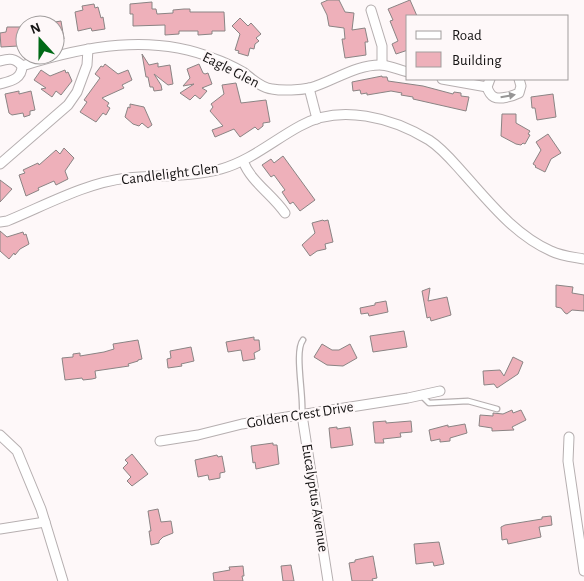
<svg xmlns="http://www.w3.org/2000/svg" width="584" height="581" font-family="'Alegreya Sans',sans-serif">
<rect width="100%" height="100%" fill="#fef8f9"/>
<!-- building -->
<g fill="#eeb0ba" stroke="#8a8484">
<path d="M328 0H339L345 12 354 13 352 30 365 28 368 42H365L366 55 345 58 342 39H345L344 28 329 26 327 15 321 3Z"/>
<path d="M410 0 417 16H408V50L396 54 392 44 398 41 390 21 393 20 388 9Z"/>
<path d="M152 2V9H156L157 14 173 13V10L184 9H190V12H224L225 31H212V34L198 35V31H179V34L165 35V25L133 26V14H130V4Z"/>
<path d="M94 4 95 8 98 7 101 18 103 17 105 29 92 31 91 28 78 31 75 12 83 10 82 6Z"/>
<path d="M240 18 248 26 251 23 261 34 256 38 259 41 255 44 254 49 250 48 248 56 238 53 239 51 235 50 240 34 232 26Z"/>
<path d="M61 21 64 39 56 40 55 22Z"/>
<path d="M7 27H25V59L18 46 1 47 0 33 6 32Z"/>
<path d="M142 54 149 65 158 63V67L170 65 173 84 168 85 154 74 161 85 162 90 154 91 153 87H150L148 77H146Z"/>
<path d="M105 64 118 74 128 70 132 80 122 85 124 88 102 98 109 103 107 106 110 108 106 115 103 113 96 122 80 112 87 102 84 100 100 78 95 74 101 66 103 67Z"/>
<path d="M199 64 203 73 205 74 208 73 212 84 202 88 207 91 200 99 195 95 190 100 180 93 194 84 183 86 190 78 187 69Z"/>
<path d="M41 70 50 76 65 70 66 73 68 72 72 81 61 95 56 91 52 97 41 89 46 88 34 80Z"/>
<path d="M382 76V77H387L388 81 423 86 453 94 454 92 461 93V96L469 97 466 111 413 99V97L401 95 402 93 391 91 367 95V93L361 94 360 90 353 91 352 82Z"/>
<path d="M236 83 241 103 266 100 270 122 263 123V126L258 130 255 127 240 137 234 129 215 137 212 130 223 126 210 111 213 107 211 104 224 94 222 85Z"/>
<path d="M19 91V94L31 91 35 110 30 111V115L24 117 23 113 12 115 9 113 5 94Z"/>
<path d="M553 94 556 117 537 120 535 108H532L531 97Z"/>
<path d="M130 104 144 107 152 125 148 128 142 123 139 126 133 124 125 117 128 107 130 108Z"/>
<path d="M502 114H516V123L530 131 528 134 530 135 525 144 523 143 521 145 516 144 501 136Z"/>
<path d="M548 134 561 153 551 159 545 172 535 167 536 166 533 164 541 150 536 142Z"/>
<path d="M64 148 74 158 65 171 68 179 56 185 54 181 38 188 39 190 26 196 19 175 25 173 23 170 38 163 39 165 56 150 60 154Z"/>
<path d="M283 156 315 200 300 211 293 202 290 204 282 192 285 190 274 175 271 177 262 165 271 159 274 163Z"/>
<path d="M0 180 12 189 0 202Z"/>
<path d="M323 220 324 221 328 220 333 242 325 244 326 249 317 251 310 256 302 245 315 233 312 223Z"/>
<path d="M0 231 7 237 23 232 24 235 26 234 29 244 20 249 15 255 14 253 9 259 0 251Z"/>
<path d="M556 285 573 287 572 293 584 295V311L572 310 567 314 565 313 561 308 556 307Z"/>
<path d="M430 288 428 301 447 297 451 315 431 321 430 317 427 318 422 291Z"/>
<path d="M386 301 388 312 369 316 368 313 361 314 360 308 375 305V303Z"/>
<path d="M404 331 407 347 373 352 370 336Z"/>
<path d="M254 337V340H259L260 350 254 353 255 359 243 361 241 350 228 352 226 342Z"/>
<path d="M138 340 142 359 138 360V361L128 364 129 366 95 371 96 378 92 379 83 380 82 378 65 380 62 358 73 357V354L80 353V356L104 352 114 349 113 344Z"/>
<path d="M322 344 332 350H339L350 344 357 358 343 366 327 365 314 357Z"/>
<path d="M191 347 194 361 181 364 182 366 168 368 167 359 171 358 170 351Z"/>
<path d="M513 357 523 362 518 374 497 388 494 384 484 385 483 371 500 370 504 376Z"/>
<path d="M512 410 513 413 521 410 526 420 512 427 514 430 492 431V428L479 426 480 415 493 416V413L503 414Z"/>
<path d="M386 421V423L411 421 412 432 400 433 401 437 383 439 384 443H375L373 422Z"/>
<path d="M465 424 467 433 450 438V441L440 442V439L431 441 429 430 448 425V427Z"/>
<path d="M337 427V429L350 427 353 445 331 448 329 428Z"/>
<path d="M273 443V445H277L279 464 256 469 255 462 253 463 251 446Z"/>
<path d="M132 454 148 474 132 486 127 481 131 477 123 468 128 463 125 460Z"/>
<path d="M217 455 218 457 222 456 225 472 220 473V478L209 480 208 475 198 477 195 460Z"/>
<path d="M158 509 161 522 171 521 173 533 163 537 159 541V543L151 545 149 531H151L148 511Z"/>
<path d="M551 516 552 525 539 527 541 537 508 544 507 539 502 540 501 527 505 525 542 519V517Z"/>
<path d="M439 542 444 564 434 566 433 562 416 564 414 544Z"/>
<path d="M373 556 377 578 372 579 373 581H352L349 563 355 562V560Z"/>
<path d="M291 565 294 581H283L281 566Z"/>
<path d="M243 566 244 576H242L243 581H214L213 573 230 570 229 567Z"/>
</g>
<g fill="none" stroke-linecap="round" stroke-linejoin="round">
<defs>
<g id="service">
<path d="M422 396 429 403 468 401 497 409"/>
<path d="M302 414C304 396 294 351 303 340"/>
</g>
<g id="minor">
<path d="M371 10 382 46V65"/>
<path d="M0 61C9 58 15 58 22 66 22 79 11 81 0 84"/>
<path d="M22 66C84 46 153 33 215 59 224 62 234 67 243 72 251 78 261 88 272 89 283 91 300 90 310 88 334 81 356 64 382 65 390 66 400 70 408 72"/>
<path d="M442 79 487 87"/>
<path d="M490 79 487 87C488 90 490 95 494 97 500 100 513 96 519 93L521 86 519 79"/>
<path d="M309 88 317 119"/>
<path d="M243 161C251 182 272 194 285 213"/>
<path d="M0 164 68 105 77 92 87 65 88 49"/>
<path d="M0 222 7 221C46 205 85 183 127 178 159 175 191 177 221 169 250 161 274 140 300 126 340 103 393 118 429 140 443 149 453 162 464 174 490 203 515 235 551 251 561 256 573 257 584 259"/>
<path d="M302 415 328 581"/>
<path d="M0 435 17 451 41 509 63 581"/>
<path d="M569 437 568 461 584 571"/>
<path d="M160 441 198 435 242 424 408 398 440 391"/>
<path d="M0 529 45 522"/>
</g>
</defs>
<!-- service casing -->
<use href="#service" stroke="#b6afb0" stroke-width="7"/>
<!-- minor casing -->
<use href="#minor" stroke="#b6afb0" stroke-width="11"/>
<!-- service -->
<use href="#service" stroke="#fff" stroke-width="4.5"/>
<!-- minor -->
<use href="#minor" stroke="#fff" stroke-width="9"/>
</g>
<!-- one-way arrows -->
<defs><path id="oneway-solid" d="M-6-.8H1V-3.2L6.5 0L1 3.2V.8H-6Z" transform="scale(1.25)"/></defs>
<use fill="#969595" href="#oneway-solid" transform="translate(508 96) rotate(-10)"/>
<g text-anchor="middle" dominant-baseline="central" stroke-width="4.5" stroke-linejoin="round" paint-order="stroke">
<!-- street labels -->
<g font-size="15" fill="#161414" stroke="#fef8f9">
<text transform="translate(231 70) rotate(27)">Eagle Glen</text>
<text transform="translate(170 174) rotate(-7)">Candlelight Glen</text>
<text transform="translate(300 415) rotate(-9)">Golden Crest Drive</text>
<text transform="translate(315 498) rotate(81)">Eucalyptus Avenue</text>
</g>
</g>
<!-- legend -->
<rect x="406" y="15" width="162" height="65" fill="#fef8f9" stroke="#a19d9d"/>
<rect x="416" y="31" width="25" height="8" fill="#ffffff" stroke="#a19d9d"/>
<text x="452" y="40" font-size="15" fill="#161414">Road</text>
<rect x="416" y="52" width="25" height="15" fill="#eeb0ba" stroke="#a19d9d"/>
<text x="452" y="65" font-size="15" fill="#161414">Building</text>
<!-- north arrow -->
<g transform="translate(40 40) rotate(339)"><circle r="24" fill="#fef8f9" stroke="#a19d9d"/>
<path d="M0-4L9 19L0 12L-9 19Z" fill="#006916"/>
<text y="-8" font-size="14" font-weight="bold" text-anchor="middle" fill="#161414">N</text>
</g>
</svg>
